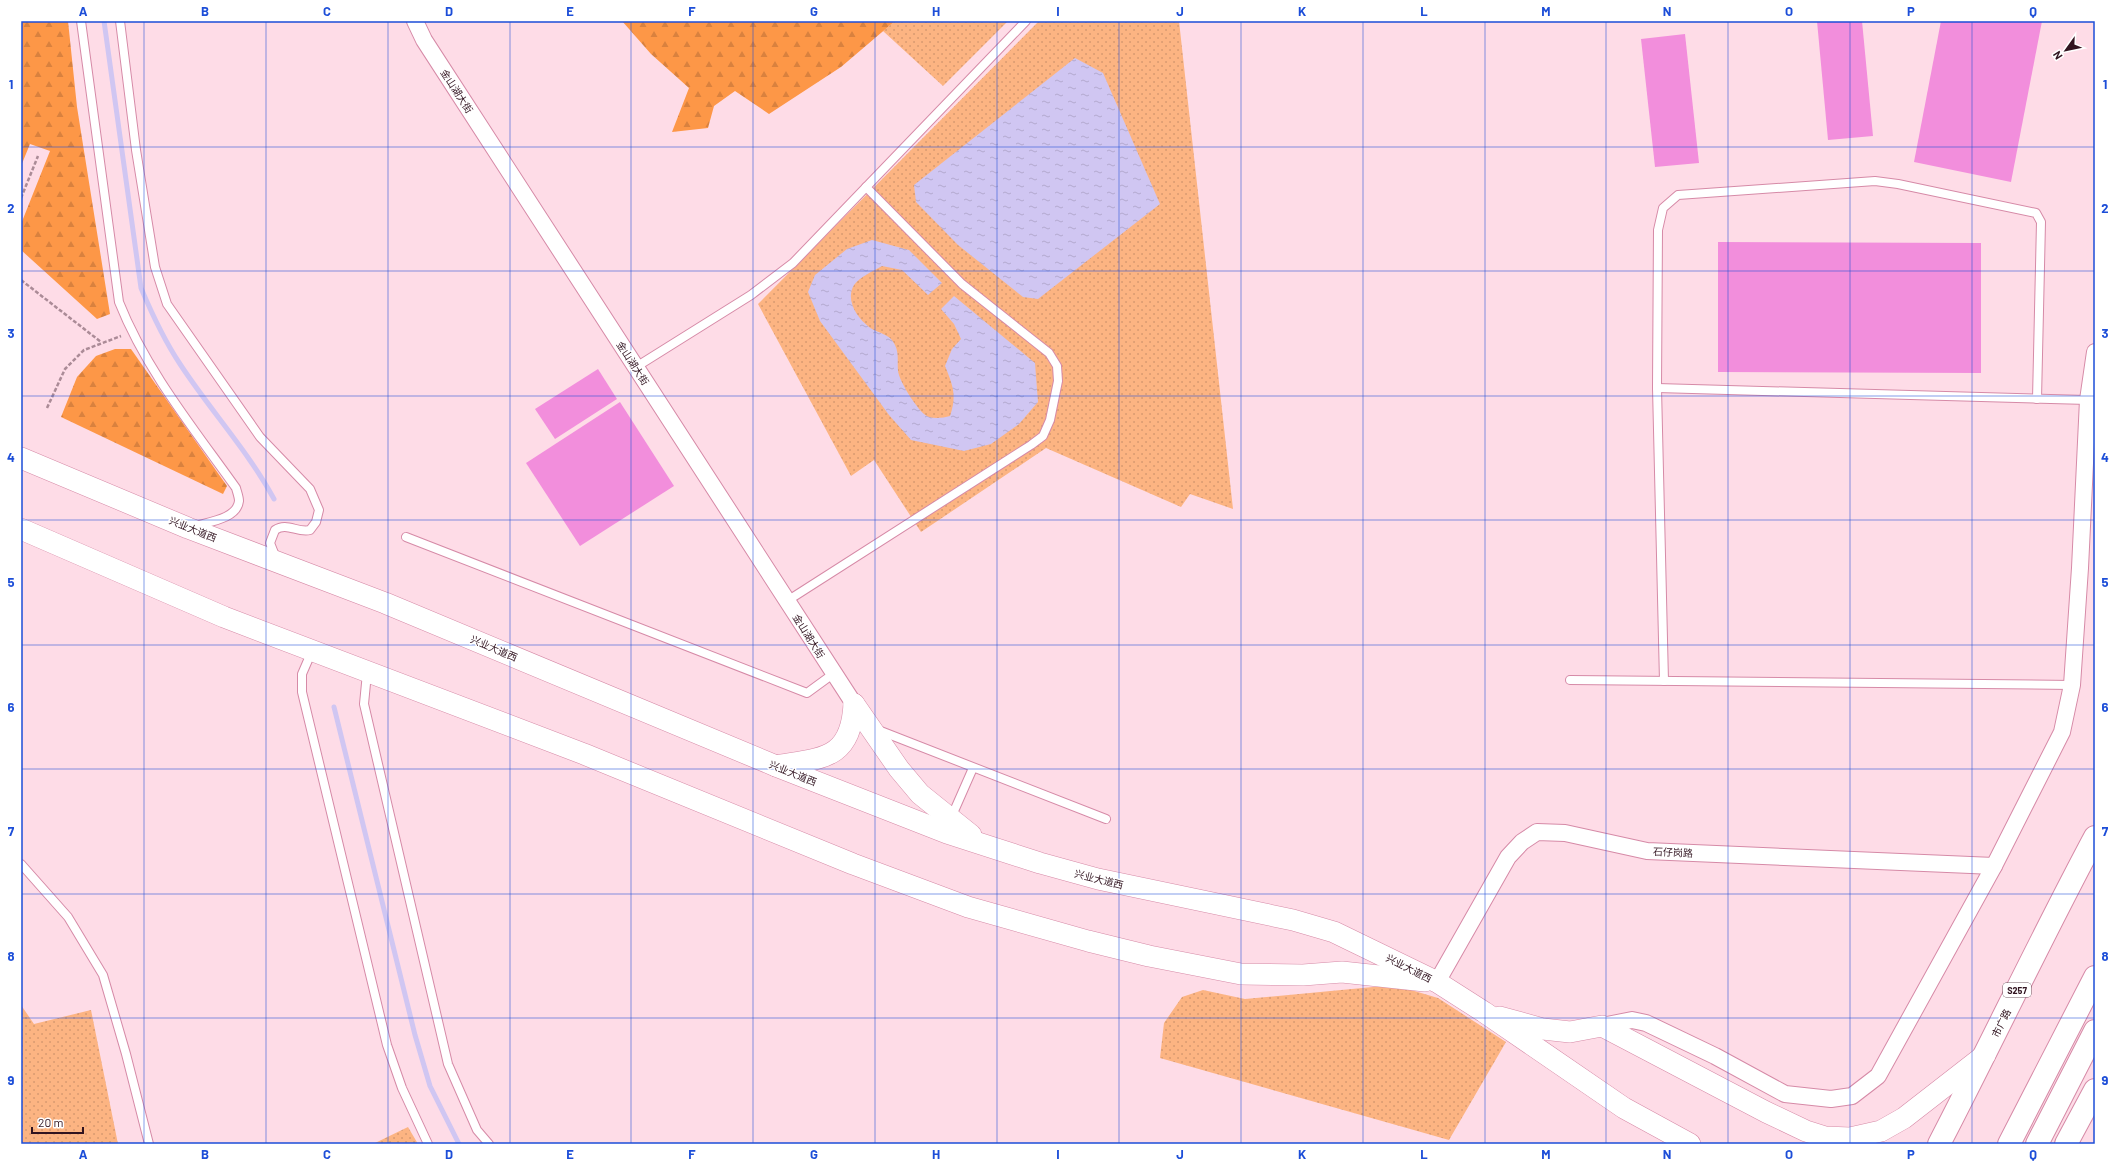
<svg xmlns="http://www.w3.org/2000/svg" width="2116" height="1165" font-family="Barlow,'Noto Sans SC',sans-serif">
<defs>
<pattern id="grass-dots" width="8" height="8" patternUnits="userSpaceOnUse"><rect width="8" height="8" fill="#fcb482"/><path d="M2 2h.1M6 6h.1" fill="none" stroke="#d89a70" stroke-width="1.8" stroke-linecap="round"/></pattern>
<pattern id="forest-firs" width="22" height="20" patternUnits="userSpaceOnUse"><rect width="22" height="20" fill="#fd9747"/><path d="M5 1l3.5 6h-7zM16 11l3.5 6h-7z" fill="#d9813e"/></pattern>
<pattern id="water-ripples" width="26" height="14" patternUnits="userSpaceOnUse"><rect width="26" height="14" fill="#d0c6f2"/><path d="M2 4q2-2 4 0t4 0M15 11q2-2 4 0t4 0" fill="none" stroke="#b3a9cf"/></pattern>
</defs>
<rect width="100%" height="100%" fill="#fedce7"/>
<!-- grass -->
<g fill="url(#grass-dots)">
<path d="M895 21H1008L943 86 883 31Z"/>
<path d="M1039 21H1179L1233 509 1190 494 1181 507 1046 448 921 532 874 460 851 476 758 304Z"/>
<path d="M1394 985 1438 998 1506 1042 1449 1140 1160 1058 1164 1023 1182 997 1203 990 1245 999Z"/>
<path d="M21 1005 34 1024 91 1010 118 1144H21Z"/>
<path d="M408 1127 418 1144H373Z"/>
</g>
<!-- forest -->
<g fill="url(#forest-firs)">
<path d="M21 21H68L77 107 110 314 97 319 21 250V224L50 151 30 144 21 166Z"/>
<path d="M622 21H895L841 67 769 114 735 91 714 106 708 128 672 132 689 88 651 54Z"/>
<path d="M115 349H131L227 486 223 494 61 417 77 377 96 356Z"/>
</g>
<!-- water -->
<g fill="url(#water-ripples)">
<path d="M1075 58 1103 73 1160 204 1038 299 1023 297 958 245 916 202 914 185Z"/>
<path d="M872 240 909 250 942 283 928 295 902 270 882 266C873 271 860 277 854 285 845 300 857 318 869 327 878 334 890 333 895 345 900 355 896 366 899 375 902 385 916 407 924 414 931 420 942 418 950 416 957 395 953 386 945 366L952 349 961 339 954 324 941 309 954 296 1035 363 1038 402 1019 424 991 444 964 451 911 440 889 415 820 321 808 292 815 275 847 249Z"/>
</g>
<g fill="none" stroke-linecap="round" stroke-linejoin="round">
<!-- stream -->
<g stroke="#d0c6f2" stroke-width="5">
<path d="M104 21 141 288C152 314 164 340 180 364 210 410 248 451 274 499"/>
<path d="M334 707 415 1035 430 1086 459 1144"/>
</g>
</g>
<!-- building -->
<g fill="#f28edc">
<path d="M1817 21H1862L1873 136 1828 140Z"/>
<path d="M1941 21H2042L2011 182 1914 162Z"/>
<path d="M1685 34 1699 163 1655 167 1641 39Z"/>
<path d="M1718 242 1981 243V373L1718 372Z"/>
<path d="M598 369 617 399 555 439 535 409Z"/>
<path d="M620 402 674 486 580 546 526 463Z"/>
</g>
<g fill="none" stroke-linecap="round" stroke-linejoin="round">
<defs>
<g id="service">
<path d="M81 21 119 302C146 370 194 429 236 488 237 492 239 497 239 501 237 519 208 522 195 526"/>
<path d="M120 21 136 150 155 267 167 304 260 437 310 489 319 510 316 522 310 530C297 533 287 522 275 530L270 543 276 558"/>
<path d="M636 367 751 295 793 263 1026 21"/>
<path d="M1657 388 2088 400"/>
<path d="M406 537 807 693 833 674"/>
<path d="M787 601 1031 445 1043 436 1050 420 1058 381 1057 366 1049 353 962 284 866 187"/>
<path d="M312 651 302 674V692L387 1045 402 1088 428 1144"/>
<path d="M367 673 364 704 448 1064 477 1130 489 1144"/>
<path d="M1570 680 2072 685"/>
<path d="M1664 681 1657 388 1658 230 1663 208 1678 195 1875 181 1898 184 2036 213 2041 222 2037 399"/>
<path d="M878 730 1106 819"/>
<path d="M951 818 973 768"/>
<path d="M21 864 68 917 103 975 126 1054 149 1144"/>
</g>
<g id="minor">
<path d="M415 21 424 40 854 704"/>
<path d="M1437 982 1508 857 1522 842 1537 832 1565 833 1647 851 1994 866"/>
<path d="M1602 1026 1632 1020 1646 1023 1715 1056 1785 1094 1831 1099 1852 1096 1878 1076 1994 866 2062 732 2072 685 2080 568 2088 400 2095 352"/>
</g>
<g id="tertiary">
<path d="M21 458 188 528 385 603 776 766 947 833 1040 863 1098 879 1293 920 1334 932 1437 982 1484 1012 1624 1108 1690 1144"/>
<path d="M21 529 224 617 584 754 853 864 968 907 1088 941 1149 956 1241 974 1303 975 1342 972 1425 981"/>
<path d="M854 704 899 769 920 794 971 835"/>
<path d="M776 766C822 758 851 760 854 704"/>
<path d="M1500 1017 1543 1029 1570 1032 1602 1026 1766 1112 1806 1131 1825 1137 1850 1138 1881 1131 1904 1118 1985 1055"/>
</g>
<path id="secondary" d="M2066 1144 2095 1090"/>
<g id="primary">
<path d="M1939 1144C1992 1042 2041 938 2095 837"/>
<path d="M2009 1144 2095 977"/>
<path d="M2037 1144 2095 1031"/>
</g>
</defs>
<!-- service casing -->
<use href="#service" stroke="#d68aa7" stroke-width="10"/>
<!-- minor casing -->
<use href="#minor" stroke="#d68aa7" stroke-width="18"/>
<!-- tertiary casing -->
<use href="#tertiary" stroke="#d68aa7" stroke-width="22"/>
<!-- secondary casing -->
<use href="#secondary" stroke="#d68aa7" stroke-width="24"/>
<!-- primary casing -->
<use href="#primary" stroke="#d68aa7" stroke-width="24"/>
<!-- path -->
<g stroke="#ab8b97" stroke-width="2.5" stroke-dasharray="4 2" stroke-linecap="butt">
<path d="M21 198 38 156"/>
<path d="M21 280 101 342"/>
<path d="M47 408 65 369 84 350 121 336"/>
</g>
<!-- service -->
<use href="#service" stroke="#fff" stroke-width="8"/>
<!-- minor -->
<use href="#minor" stroke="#fff" stroke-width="16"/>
<!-- tertiary -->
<use href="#tertiary" stroke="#fff" stroke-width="21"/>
<!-- secondary -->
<use href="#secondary" stroke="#fff" stroke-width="22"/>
<!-- primary -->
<use href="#primary" stroke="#fff" stroke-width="22"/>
</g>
<!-- grid -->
<path fill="none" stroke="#1d4ed8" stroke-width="1" stroke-opacity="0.55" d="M144 21V1144M266 21V1144M388 21V1144M510 21V1144M631 21V1144M753 21V1144M875 21V1144M997 21V1144M1119 21V1144M1241 21V1144M1363 21V1144M1485 21V1144M1606 21V1144M1728 21V1144M1850 21V1144M1972 21V1144M21 147H2095M21 271H2095M21 396H2095M21 520H2095M21 645H2095M21 769H2095M21 894H2095M21 1018H2095"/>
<g text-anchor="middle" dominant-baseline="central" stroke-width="3" stroke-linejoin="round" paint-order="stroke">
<!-- shield labels -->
<rect fill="#fff" stroke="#6f5a63" stroke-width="1" x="2003" y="983" width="28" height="14" rx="3"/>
<g font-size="9" font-weight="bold" fill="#311420">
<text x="2017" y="990">S257</text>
</g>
<!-- street labels -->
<g font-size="10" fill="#311420" stroke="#fff">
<text transform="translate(457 91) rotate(57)">金山湖大街</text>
<text transform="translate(633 363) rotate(57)">金山湖大街</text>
<text transform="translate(193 529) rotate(22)">兴业大道西</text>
<text transform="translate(809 636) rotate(58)">金山湖大街</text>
<text transform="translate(494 648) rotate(23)">兴业大道西</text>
<text transform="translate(793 773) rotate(22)">兴业大道西</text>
<text transform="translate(1673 852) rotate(3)">石仔岗路</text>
<text transform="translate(1099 879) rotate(14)">兴业大道西</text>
<text transform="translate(1409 968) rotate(27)">兴业大道西</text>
<text transform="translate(2001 1023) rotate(-64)">市广路</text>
</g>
</g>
<!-- border -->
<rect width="2116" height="1165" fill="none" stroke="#ffffff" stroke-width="44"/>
<!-- north arrow -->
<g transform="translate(2066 50) rotate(237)" stroke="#ffffff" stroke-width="3" paint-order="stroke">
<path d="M0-3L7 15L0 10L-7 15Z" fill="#311420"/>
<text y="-6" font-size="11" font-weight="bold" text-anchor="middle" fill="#311420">N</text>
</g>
<!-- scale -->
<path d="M32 1127v6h51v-6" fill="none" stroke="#311420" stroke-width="2"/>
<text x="38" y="1127" font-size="12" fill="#311420" stroke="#ffffff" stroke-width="3" paint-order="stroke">20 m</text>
<rect x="22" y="22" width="2072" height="1121" fill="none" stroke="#1d4ed8" stroke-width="1.5"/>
<g font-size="13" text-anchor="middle" font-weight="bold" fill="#1d4ed8">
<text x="83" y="16">A</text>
<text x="205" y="16">B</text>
<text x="327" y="16">C</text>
<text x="449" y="16">D</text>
<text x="570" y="16">E</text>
<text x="692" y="16">F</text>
<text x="814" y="16">G</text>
<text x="936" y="16">H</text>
<text x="1058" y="16">I</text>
<text x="1180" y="16">J</text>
<text x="1302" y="16">K</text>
<text x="1424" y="16">L</text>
<text x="1546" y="16">M</text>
<text x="1667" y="16">N</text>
<text x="1789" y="16">O</text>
<text x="1911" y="16">P</text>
<text x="2033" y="16">Q</text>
<text x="11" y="89">1</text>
<text x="2105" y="89">1</text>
<text x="11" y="213">2</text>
<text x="2105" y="213">2</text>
<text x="11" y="338">3</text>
<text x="2105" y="338">3</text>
<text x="11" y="462">4</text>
<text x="2105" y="462">4</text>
<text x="11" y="587">5</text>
<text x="2105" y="587">5</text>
<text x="11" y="712">6</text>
<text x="2105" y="712">6</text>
<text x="11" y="836">7</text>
<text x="2105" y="836">7</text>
<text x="11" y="961">8</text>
<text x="2105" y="961">8</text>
<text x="11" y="1085">9</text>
<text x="2105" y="1085">9</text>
<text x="83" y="1159">A</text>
<text x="205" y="1159">B</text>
<text x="327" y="1159">C</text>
<text x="449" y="1159">D</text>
<text x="570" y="1159">E</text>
<text x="692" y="1159">F</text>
<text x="814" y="1159">G</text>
<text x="936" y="1159">H</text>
<text x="1058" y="1159">I</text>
<text x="1180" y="1159">J</text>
<text x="1302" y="1159">K</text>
<text x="1424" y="1159">L</text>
<text x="1546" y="1159">M</text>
<text x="1667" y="1159">N</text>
<text x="1789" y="1159">O</text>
<text x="1911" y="1159">P</text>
<text x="2033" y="1159">Q</text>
</g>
</svg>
